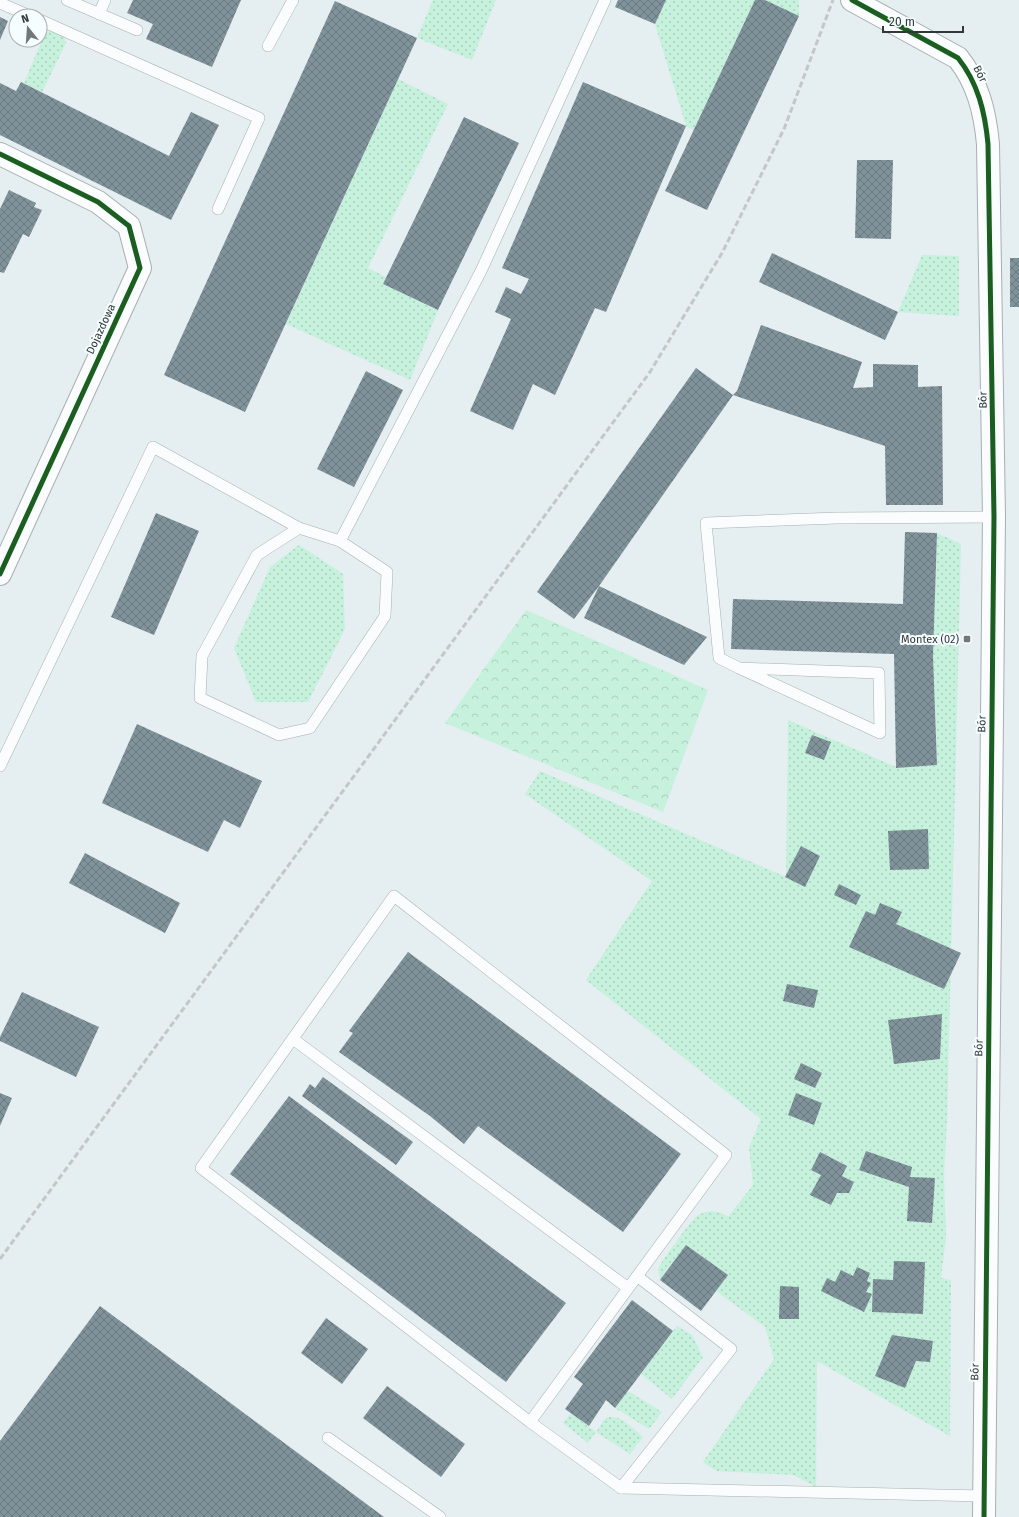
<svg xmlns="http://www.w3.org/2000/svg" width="1019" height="1517" font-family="'Fira Sans',sans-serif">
<defs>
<pattern id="grass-dots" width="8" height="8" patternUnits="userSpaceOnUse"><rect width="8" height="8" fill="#c6f1dc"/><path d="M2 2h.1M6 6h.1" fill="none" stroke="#abcfbe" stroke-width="1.8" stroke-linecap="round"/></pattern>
<pattern id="forest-crowns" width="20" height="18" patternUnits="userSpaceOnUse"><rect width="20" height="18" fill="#c6f1dc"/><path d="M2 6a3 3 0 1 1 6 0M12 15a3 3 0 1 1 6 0" fill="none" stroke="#abcfbe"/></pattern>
<pattern id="building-cross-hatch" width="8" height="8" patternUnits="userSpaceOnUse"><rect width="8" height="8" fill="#80939b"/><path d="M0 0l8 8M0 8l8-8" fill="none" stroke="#69797f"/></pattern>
</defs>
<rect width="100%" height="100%" fill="#e5eef0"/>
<!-- grass -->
<g fill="url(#grass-dots)">
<path d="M433 0H496L472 60 417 38Z"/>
<path d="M666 0H755L694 130 686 126 655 24Z"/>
<path d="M765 0H799V16Z"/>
<path d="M52 29 62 32 66 43 42 92 24 83 44 35Z"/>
<path d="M398 79 448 104 368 268 386 277 383 284 438 310 410 380 286 324Z"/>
<path d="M922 255 959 256V316L898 312Z"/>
<path d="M937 533 961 544 947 1119 944 1176 946 1237 941 1278 951 1280 950 1436 817 1361 816 1487 794 1475 716 1471 703 1462 774 1359 765 1327 716 1291 727 1275 686 1245 660 1280 658 1269C661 1262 691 1220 697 1216 706 1209 720 1210 728 1217L753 1185 749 1147 761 1119 586 980 652 881 525 794 540 771 786 877 788 720 896 767 937 765 933 656Z"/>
<path d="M299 545 343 574 345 629 308 702H256L234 648 270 567Z"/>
<path d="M677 1326 692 1335 703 1357 672 1399 641 1374Z"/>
<path d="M628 1391 662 1412 649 1429 615 1408Z"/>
<path d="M571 1413 596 1432C599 1428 602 1422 605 1419 616 1410 635 1430 643 1437L630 1454 596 1432 588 1443 563 1423Z"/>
</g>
<!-- forest -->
<path fill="url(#forest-crowns)" d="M526 610 708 690 663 812 445 723Z"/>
<!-- building -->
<g fill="url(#building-cross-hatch)">
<path d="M133 0H241L212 67 146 39 153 24 127 13Z"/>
<path d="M618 0H666L655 24 615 7Z"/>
<path d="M755 0H765L799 16 707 210 665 191Z"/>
<path d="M335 1 417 38 245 412 164 375Z"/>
<path d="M0 17 8 21 0 40Z"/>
<path d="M21 82 169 156 191 112 219 125 171 220 0 135V83L16 91Z"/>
<path d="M583 82 686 126 606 312 595 308 555 395 533 384 513 430 470 411 511 319 495 312 506 287 521 294 529 279 502 268Z"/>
<path d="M464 117 519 143 438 310 383 284Z"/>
<path d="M857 160H893L891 239 855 238Z"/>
<path d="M9 190 36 203 34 207 42 210 29 237 23 234 4 273 0 272V209Z"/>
<path d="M772 253 898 312 885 340 759 282Z"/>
<rect x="1010" y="258" width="9" height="49"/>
<path d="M761 325 862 362 853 388 873 387V364L918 365V387L942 386 943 505H886L885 446 733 395 737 391Z"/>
<path d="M696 368 733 395 599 586 574 619 537 592Z"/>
<path d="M366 371 403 390 354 487 317 469Z"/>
<path d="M156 513 199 531 154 635 111 617Z"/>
<path d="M905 532 937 533 933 656 937 765 896 768 894 654 731 649 733 599 903 604Z"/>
<path d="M599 586 707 637 684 665 584 618Z"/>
<path d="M137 724 262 781 240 828 224 820 208 852 102 803Z"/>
<path d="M812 735 831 742 824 760 805 753Z"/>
<path d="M928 829 929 869 890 870 888 831Z"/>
<path d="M801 846 820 856 805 887 785 877Z"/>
<path d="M85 853 180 903 165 933 69 883Z"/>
<path d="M839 884 861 895 856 905 834 895Z"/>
<path d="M880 903 902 912 896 924 961 953 944 989 849 947 866 911 875 915Z"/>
<path d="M408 952 681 1154 623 1232 478 1126 464 1144 430 1116 339 1052 353 1033 349 1031Z"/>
<path d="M787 984 818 990 814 1008 783 1001Z"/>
<path d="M22 992 99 1027 76 1077 0 1041V1037Z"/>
<path d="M942 1014 940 1059 894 1064 888 1020Z"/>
<path d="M801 1063 822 1073 815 1088 794 1079Z"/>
<path d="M323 1077 413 1142 396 1165 302 1096 310 1084 315 1088Z"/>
<path d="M0 1093 12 1098 0 1126Z"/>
<path d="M796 1093 822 1103 814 1125 788 1115Z"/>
<path d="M289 1096 566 1303 506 1382 230 1174Z"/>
<path d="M866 1151 912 1167 910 1177 935 1178 932 1223 907 1221 909 1187 859 1170Z"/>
<path d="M820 1152 847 1166 842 1176 854 1182 849 1193H837L831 1205 810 1195 821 1175 811 1170Z"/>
<path d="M686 1245 728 1275 701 1311 660 1280Z"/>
<path d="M894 1261 925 1262 923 1314 872 1312 873 1279 893 1280Z"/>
<path d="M857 1267 870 1273 867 1281 871 1283 866 1292 872 1294 864 1312 821 1291 827 1278 835 1282 841 1270 853 1276Z"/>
<path d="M780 1286 799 1287V1319H779Z"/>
<path d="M632 1300 673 1331 615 1408 606 1400 589 1426 565 1409 583 1384 574 1377Z"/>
<path d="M100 1306 384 1517H0V1441Z"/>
<path d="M326 1318 368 1349 342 1384 301 1353Z"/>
<path d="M892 1335 933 1341 930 1362 916 1361 905 1388 875 1376Z"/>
<path d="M387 1386 465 1444 441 1477 363 1418Z"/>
</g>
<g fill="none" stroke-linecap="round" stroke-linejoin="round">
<defs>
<g id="lane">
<path d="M67 0 137 30"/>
<path d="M0 3 30 16"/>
<path d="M99 14 105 0"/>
<path d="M40 20 259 118 218 209"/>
<path d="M268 46 293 0"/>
<path d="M299 528 340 541 387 572 385 616 310 728 279 735 200 698 202 656 257 555Z"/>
<path d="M340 541 481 271 605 0"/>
<path d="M739 668 879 673 880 733 739 668 719 658 706 523 837 518 994 517"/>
<path d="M0 766 153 447 299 528"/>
<path d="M293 1039 628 1288"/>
<path d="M530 1422 201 1168 394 896 726 1155 530 1422 621 1488 984 1496"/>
<path d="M328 1438 440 1517"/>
<path d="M621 1488 731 1349 637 1276"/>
</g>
<path id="street" d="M0 154 98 202 129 226 140 268 0 574"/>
<path id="secondary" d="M852 0 958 58C978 83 985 112 988 144L994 517 984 1517"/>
</defs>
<!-- lane casing -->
<use href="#lane" stroke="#a8afb1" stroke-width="12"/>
<!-- street casing -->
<use href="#street" stroke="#a8afb1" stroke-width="24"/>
<!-- secondary casing -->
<use href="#secondary" stroke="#a8afb1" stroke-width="24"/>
<!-- lane -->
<use href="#lane" stroke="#fbfcfd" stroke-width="11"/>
<!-- street -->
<use href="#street" stroke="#fbfcfd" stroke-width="22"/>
<!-- secondary -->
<use href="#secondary" stroke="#fbfcfd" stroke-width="22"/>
<!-- rail -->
<path stroke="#c4c7c7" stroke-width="3" stroke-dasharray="6 3" stroke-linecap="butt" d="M0 1259 650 372 722 253 784 129 833 0"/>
<defs>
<g id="cycleway">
<path d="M852 0 958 58C978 83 985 112 988 144L994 517 984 1517"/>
<path d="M0 154 98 202 129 226 140 268 0 574"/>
</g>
</defs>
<!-- cycleway casing -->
<use href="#cycleway" stroke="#f6fdfe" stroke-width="8"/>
<!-- cycleway -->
<use href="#cycleway" stroke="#1b5e20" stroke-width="5"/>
</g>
<!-- markers -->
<rect fill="#71787a" stroke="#f6fdfe" stroke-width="1.5" x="963" y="635" width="8" height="8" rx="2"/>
<g text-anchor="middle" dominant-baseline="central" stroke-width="4" stroke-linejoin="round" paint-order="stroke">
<!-- street labels -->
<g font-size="11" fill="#32383a" stroke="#f6fdfe">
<text transform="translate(980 74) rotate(63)">Bór</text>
<text transform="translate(101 329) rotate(-65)">Dojazdowa</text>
<text transform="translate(983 400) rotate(-91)">Bór</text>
<text transform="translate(982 724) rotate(-89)">Bór</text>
<text transform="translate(979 1048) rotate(-89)">Bór</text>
<text transform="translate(975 1372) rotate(-89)">Bór</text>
</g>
<!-- poi labels -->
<g font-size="11" fill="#32383a" stroke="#f6fdfe" text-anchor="end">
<text x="959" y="639">Montex (02)</text>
</g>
</g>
<!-- north arrow -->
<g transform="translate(28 28) rotate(343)"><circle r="19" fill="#f6fdfe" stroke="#a8aeb0"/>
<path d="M0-3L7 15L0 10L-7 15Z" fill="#71787a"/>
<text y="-6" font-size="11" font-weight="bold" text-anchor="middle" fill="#32383a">N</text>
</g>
<!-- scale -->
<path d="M883 26v6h80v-6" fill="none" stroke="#32383a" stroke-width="2"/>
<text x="889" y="26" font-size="12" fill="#32383a" stroke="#f6fdfe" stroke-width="3" paint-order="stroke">20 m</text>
</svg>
